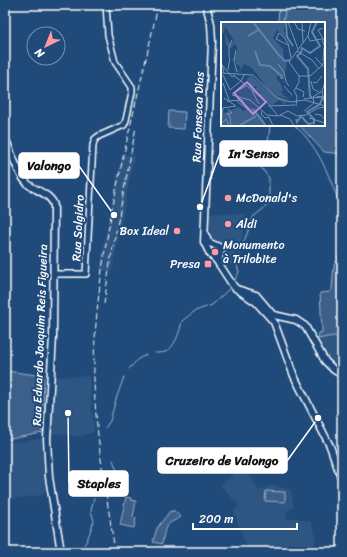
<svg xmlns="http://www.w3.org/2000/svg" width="347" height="557" font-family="Sriracha,sans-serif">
<rect width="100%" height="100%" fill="#1f4a7a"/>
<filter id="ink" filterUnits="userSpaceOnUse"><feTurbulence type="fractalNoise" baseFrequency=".025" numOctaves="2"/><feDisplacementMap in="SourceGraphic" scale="8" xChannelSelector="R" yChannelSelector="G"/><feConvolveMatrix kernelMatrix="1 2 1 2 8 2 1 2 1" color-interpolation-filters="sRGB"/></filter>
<g filter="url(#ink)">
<!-- built -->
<g fill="#2e5683">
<path d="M122 154 134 156 112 272 100 270 104 241Z"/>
<path d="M209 213 246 214V224L242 238 237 247 232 265 223 264 224 246 218 241H210L211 232H208Z"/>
<path d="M333 336 342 338V371L330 361 318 342V339Z"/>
<path d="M89 376 94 432 78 437 63 434H50L54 379 56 377Z"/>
<path d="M42 439 43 467 46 490 44 494 42 495 5 500V443Z"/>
<path d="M241 468 247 471 259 491 272 485 291 490 294 508H291L286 513 287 519 296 518 311 522 317 538H315L314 552H267L265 550 248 547 244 541 234 511 239 505 220 485Z"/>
</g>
<!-- green -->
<g fill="#3c618b" stroke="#9eb0c5">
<path d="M279 5H342V154L324 152 299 125H324V23H278Z"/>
<path d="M169 111 185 112 184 129 168 128Z"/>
<path d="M342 255V338L333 336 318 339 319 333 322 332 320 293 330 292 332 289 334 265 339 259 337 257Z"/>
<path d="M7 371 44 376 42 433 5 440V374Z"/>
<path d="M266 491 285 492V502L265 501Z"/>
<path d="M126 497 131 498V500L136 501 133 517 136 518 134 528 120 525Z"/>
<path d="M173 510 181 517C164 526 166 524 162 544L153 542 157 528 170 511 172 512Z"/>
</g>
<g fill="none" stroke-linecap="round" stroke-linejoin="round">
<!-- stream -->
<g stroke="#a3b5c8" stroke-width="1">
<path d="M283 23 286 5"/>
<path d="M294 125C320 147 330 179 342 210"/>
<path d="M234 282 239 272 236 262 250 226 253 217 269 204V178L260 166 268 144 270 125"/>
<path d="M155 353C157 353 162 353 165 352 175 348 180 331 182 321L195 311 212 305 230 288"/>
<path d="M129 369 138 359 146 355"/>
<path d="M105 428 110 421 116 399 124 377"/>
<path d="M113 482 117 471 113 460"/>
<path d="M80 552 87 540 94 521 91 511 94 498"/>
</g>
<defs>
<path id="minor" d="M54 274H86L93 145 95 139 99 136 124 125 126 120 132 92V87L115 62 108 35 106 5"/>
<g id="major">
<path d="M206 5 211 24 212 41 204 242 210 254 217 261 234 287 256 302 274 322 294 376 330 446 342 480"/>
<path d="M5 138C11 151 18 176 29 185 37 191 52 195 54 206L53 337 47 439 49 477 61 552"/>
<path d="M206 236 208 242 219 247 221 250 219 259V264"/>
<path d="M240 290 256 295 273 315"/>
<path d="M274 315 296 320 305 326 325 361 334 370 342 375"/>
</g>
</defs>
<!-- minor casing -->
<use href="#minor" stroke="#fff" stroke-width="8"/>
<!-- major casing -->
<use href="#major" stroke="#fff" stroke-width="9"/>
<!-- minor -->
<use href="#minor" stroke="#1f4a7a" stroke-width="5"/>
<!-- major -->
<use href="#major" stroke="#1f4a7a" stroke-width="6"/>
<!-- rail -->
<g stroke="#fff" stroke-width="1" stroke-dasharray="6 3" stroke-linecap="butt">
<path d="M104 304 110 263 136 127"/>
<path d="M115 552C106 489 93 426 94 362 97 241 133 123 158 5"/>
</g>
</g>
</g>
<!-- markers -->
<g fill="#ff9aa2" stroke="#1f4a7a" stroke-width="1.5">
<circle cx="228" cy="198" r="4"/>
<circle cx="228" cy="224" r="4"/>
<circle cx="177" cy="231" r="4"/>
<circle cx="215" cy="252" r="4"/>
<rect x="204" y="260" width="8" height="8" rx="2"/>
</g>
<g text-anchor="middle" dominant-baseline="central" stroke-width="4" stroke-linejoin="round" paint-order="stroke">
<!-- street labels -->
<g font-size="12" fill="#fff" stroke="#1f4a7a">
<text transform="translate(198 117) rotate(-88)">Rua Fonseca Dias</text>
<text transform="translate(78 228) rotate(-87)">Rua Solgidro</text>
<text transform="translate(40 335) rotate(-88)">Rua Eduardo Joaquim Reis Figueira</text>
</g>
<!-- poi labels -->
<g font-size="12" fill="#fff" stroke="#1f4a7a" text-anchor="start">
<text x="236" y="198">McDonald's</text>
<text x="236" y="224">Aldi</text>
<text x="169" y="231" text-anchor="end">Box Ideal</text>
<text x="223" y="245">Monumento<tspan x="223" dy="14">à Trilobite</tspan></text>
<text x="200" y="264" text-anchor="end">Presa</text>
</g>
</g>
<!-- overview -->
<g transform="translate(221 22)">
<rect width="104" height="104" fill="#1f4a7a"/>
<path d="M0 0H65L63 8 66 17 56 8 52 16 62 27 63 39 66 40 62 61 61 56 57 54 55 56 60 62 62 68 60 70 68 78 50 71 31 46 23 42 20 48 21 50 19 48 16 51 14 49 13 47 12 48 14 47 15 50 20 47 18 43 15 42V38L10 39 15 34 13 30 16 31V24L13 22 10 27 5 23 4 11 9 22 13 19 6 7 4 5 3 11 0 10ZM30 53 44 66 67 80 63 82 58 78 51 83 39 74V70L34 67 36 64 28 66 30 63 26 57ZM18 85 22 89 31 86 41 95 45 104H0V92Z" fill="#3c618b"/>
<path fill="none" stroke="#6583a4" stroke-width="2" d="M32 0 57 32 64 39 69 38M65 0 66 15 72 24M27 14 39 7M34 29 39 43 49 44 61 54 60 57M91 76 89 74 87 47 76 34 80 31 81 26 89 31 99 24 91 10 96 0M32 87 45 104M75 97 76 100 80 94 87 102 93 101V97L86 90 99 82 102 75H96M19 103 35 94"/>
<path fill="none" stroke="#7992af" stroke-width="1" d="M67 0 77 27M73 0 77 7 84 9M81 0 82 20M102 6 97 8 103 18M61 13 67 21 70 36M61 13 58 11 55 17 67 23M87 14 89 19 101 17 104 26M15 28 13 38 16 50M76 29 91 38 98 47 104 39M8 35V25L11 18M94 35 103 45M0 39 3 51M102 39 103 25M57 42 63 50 65 60 68 64M1 43 11 55 14 53M7 48 9 35M0 51 32 53 56 76 70 80 84 78 104 84M2 53 9 68 20 59 49 83M13 54 20 59 23 53M78 54H89L97 47M90 59 92 67 98 70M92 60 95 61 101 54M104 60 101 69 104 83M2 61 8 78M63 64 71 73M75 66 83 70 82 75M31 69 38 82M11 72 25 64M11 73 29 78 46 93 57 94 67 89 76 94 85 93 97 86 104 85M83 77 98 75M6 79 22 78M16 79 27 88M47 84 74 83M49 84 57 94M75 84 76 74 73 69 78 60V54L68 40 87 14 90 0M7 87 11 91 6 92 9 94 10 104M41 89 40 92 44 96 48 95 52 104M83 89 93 81 92 75 101 69M94 92 100 93 104 98M59 93 69 97 73 104M88 96 104 101M0 102 5 97 8 104M0 103 2 86 15 84 3 76"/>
<path fill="#b68bdc" fill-opacity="0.15" stroke="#b68bdc" stroke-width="2" d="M26 60 45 80 32 92 13 71Z"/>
<rect width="104" height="104" fill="none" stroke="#fff" stroke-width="2"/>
</g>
<!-- callouts -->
<path fill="none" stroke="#fff" stroke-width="1.5" d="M200 207L220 153M114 215L79 166M318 418L287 461M68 413L69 483"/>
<g fill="#fff" stroke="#1f4a7a" stroke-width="1.5">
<circle cx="200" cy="207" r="4"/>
<circle cx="114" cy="215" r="4"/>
<circle cx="318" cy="418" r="4"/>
<circle cx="68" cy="413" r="4"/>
</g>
<g fill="#fff" stroke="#fff" stroke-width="1.5">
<rect x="220" y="141" width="67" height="25" rx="4"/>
<rect x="19" y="153" width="60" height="25" rx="4"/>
<rect x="158" y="448" width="129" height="25" rx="4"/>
<rect x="69" y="471" width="59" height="25" rx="4"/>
</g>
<g font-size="13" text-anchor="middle" font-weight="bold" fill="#111">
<text x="254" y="158">In'Senso</text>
<text x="49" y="170">Valongo</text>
<text x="222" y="465">Cruzeiro de Valongo</text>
<text x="99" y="488">Staples</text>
</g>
<!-- margin -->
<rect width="347" height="557" fill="none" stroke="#1f4a7a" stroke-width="20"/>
<rect x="10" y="10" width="327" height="537" fill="none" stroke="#fff" stroke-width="1.5" filter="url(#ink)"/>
<!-- north arrow -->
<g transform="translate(46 46) rotate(223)"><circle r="19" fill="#1f4a7a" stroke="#7992af"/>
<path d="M0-3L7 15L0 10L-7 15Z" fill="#ff9aa2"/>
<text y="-6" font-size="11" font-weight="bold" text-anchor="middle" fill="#ffffff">N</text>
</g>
<!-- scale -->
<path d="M193 523v6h104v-6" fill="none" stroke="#ffffff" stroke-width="2"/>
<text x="199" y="523" font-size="12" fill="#ffffff" stroke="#1f4a7a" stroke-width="3" paint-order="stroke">200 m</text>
</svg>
